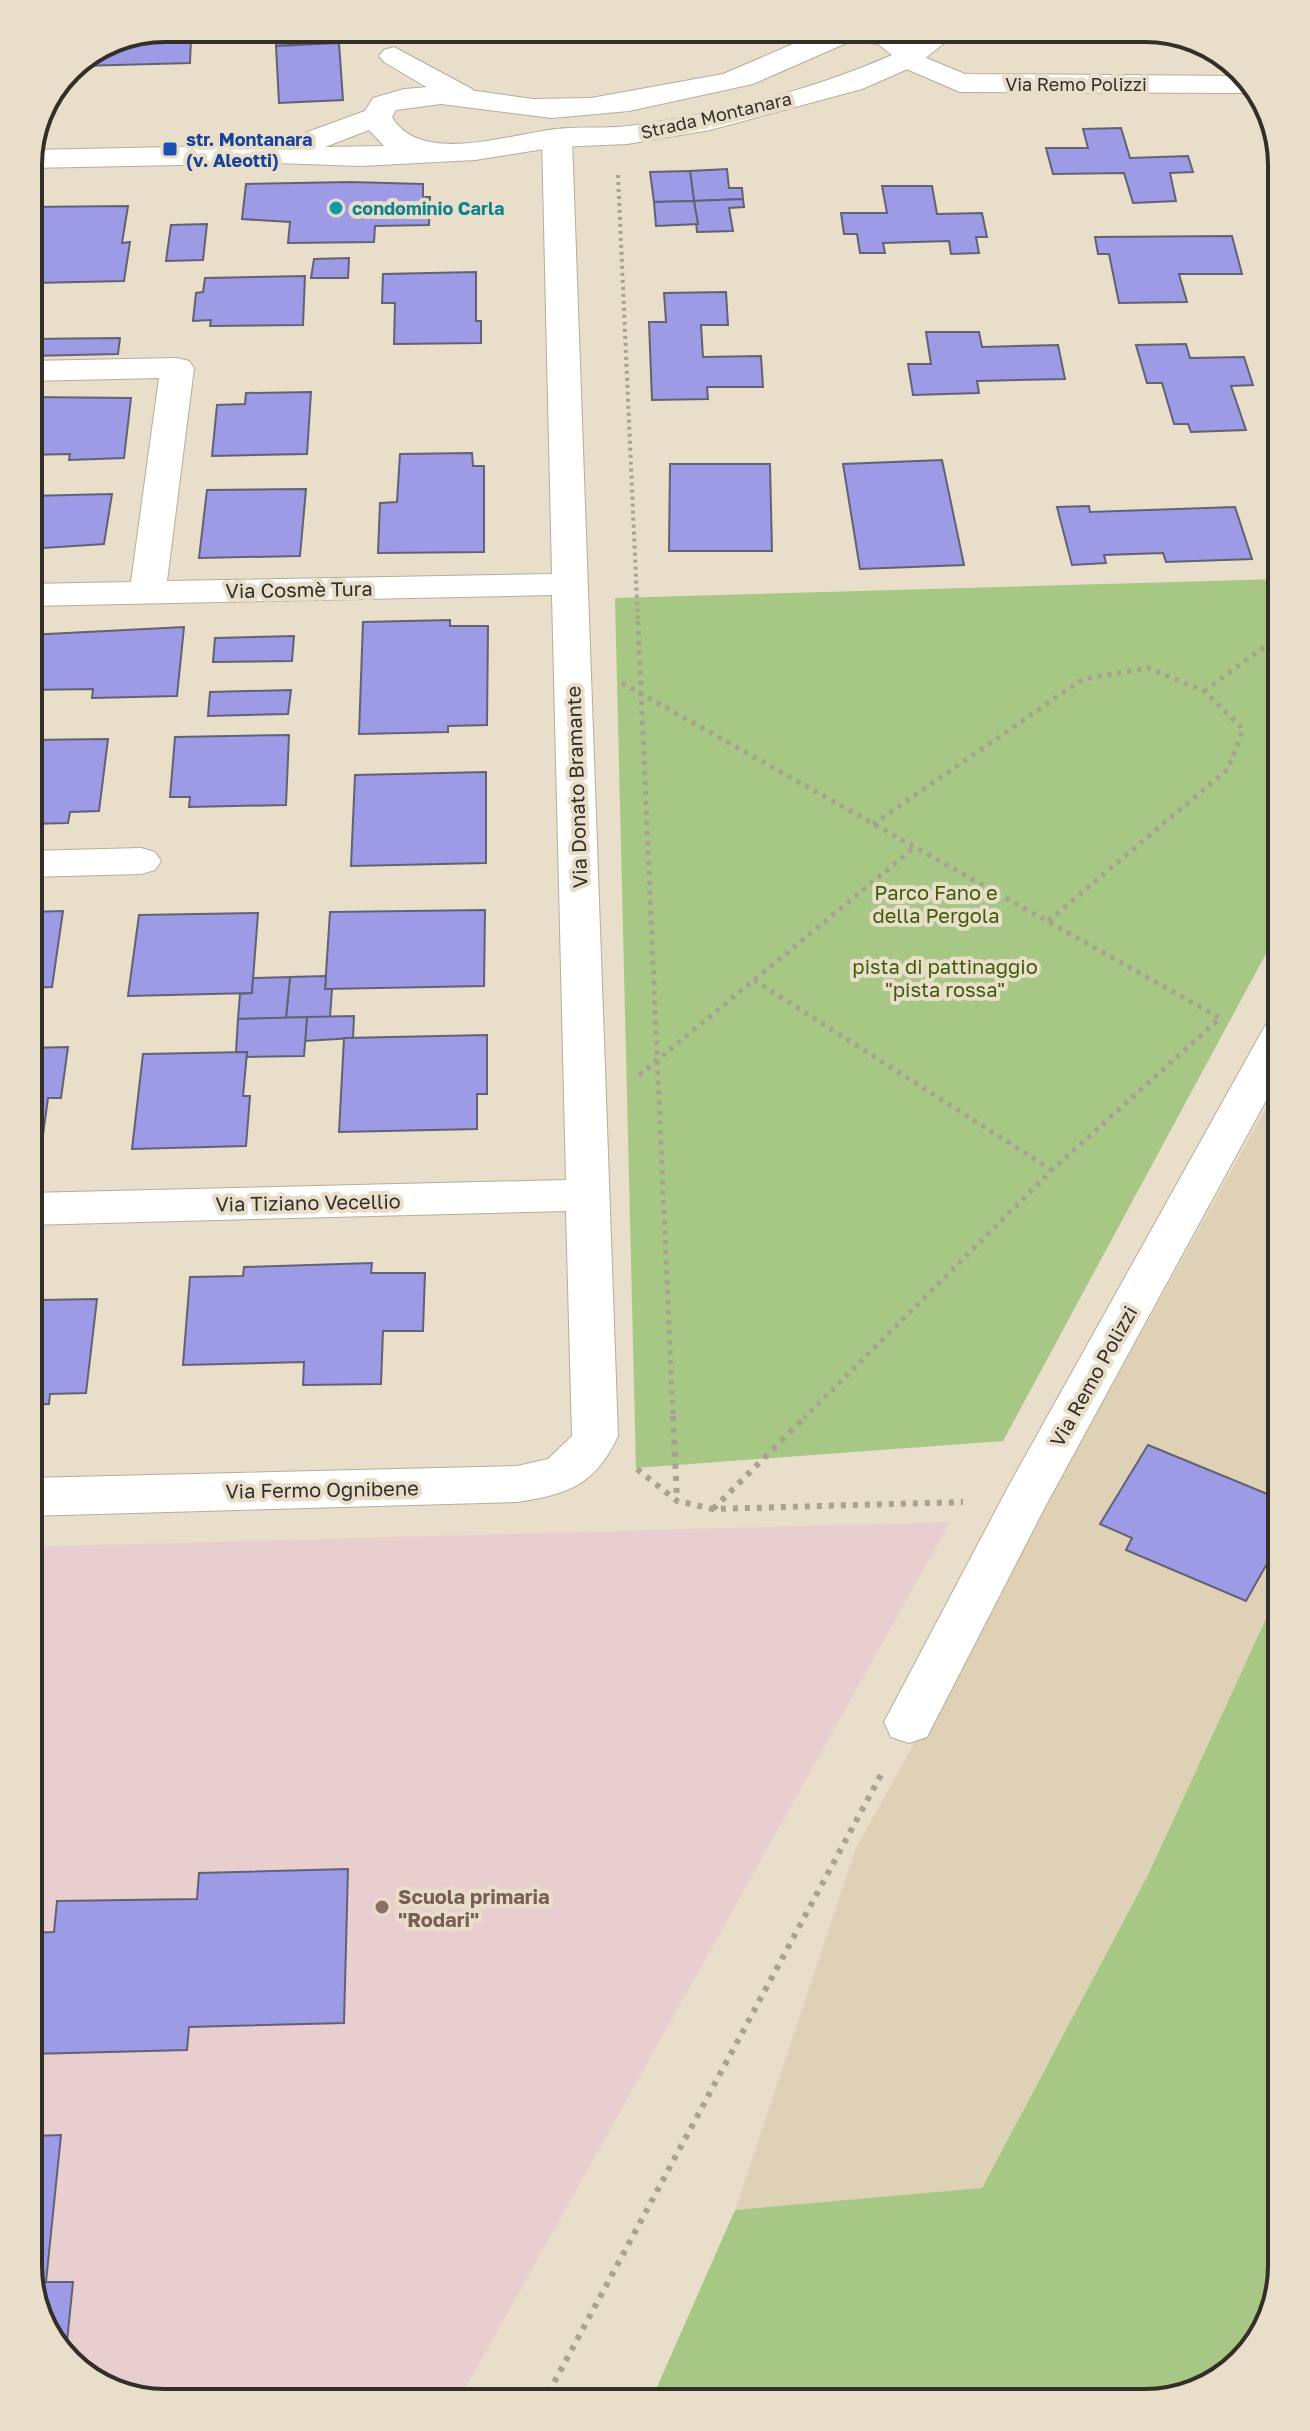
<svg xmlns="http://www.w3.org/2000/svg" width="1310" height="2431" font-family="'Golos Text',sans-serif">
<rect width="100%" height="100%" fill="#e8deca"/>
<!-- built -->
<path fill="#dfd1b6" d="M1282 1079V1584L1148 1875 981 2189 735 2210 855 1850Z"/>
<!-- education -->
<path fill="#e8cece" d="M950 1522 457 2403H156L88 2380 39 2319 28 2266V1547Z"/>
<!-- green -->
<g fill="#a7c785">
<path d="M1282 579V924L1003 1441 636 1468 615 598Z"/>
<path d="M1282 1584V2267L1259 2343 1198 2392 1145 2403H650L735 2210 982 2188 1148 1875Z"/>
</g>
<!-- building -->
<g fill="#9d9ae6" stroke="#626274" stroke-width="2">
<path d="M607 34 501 37V35Z"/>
<path d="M338 36 339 43 276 46V37Z"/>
<path d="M191 38 190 63 80 66V60L110 40Z"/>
<path d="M339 43 343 100 279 103 276 46Z"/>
<path d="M1121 128 1130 158 1188 156 1193 172 1170 173 1176 201 1133 203 1124 173 1053 174 1046 148H1088L1083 129Z"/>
<path d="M727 169 729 188H742L743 199 694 201 690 171Z"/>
<path d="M690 171 694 201 654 202 650 172Z"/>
<path d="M350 182 423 184V197H430L429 225 375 226 374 242 288 243 290 222 242 219 246 184Z"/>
<path d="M882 186H932L937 214 982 213 987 237H976L979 253 951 254 949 241 883 243 885 253H860L857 234H844L841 213H887Z"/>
<path d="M743 199 744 207 729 208 733 231 697 232 694 201Z"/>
<path d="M694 201 698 224 656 226 654 202Z"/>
<path d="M128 206 122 243 130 242 124 281 34 283 40 256H28V207Z"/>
<path d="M207 224 203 260 166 261 171 225Z"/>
<path d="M1232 236 1242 274H1179L1187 302 1119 303 1109 254H1098L1095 237Z"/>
<path d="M349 258 348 278H311L314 259Z"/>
<path d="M476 272V321H481V343L394 344 395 303H382L383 274Z"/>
<path d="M305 276 303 325 210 326 211 320 193 321 196 293 203 292 205 278Z"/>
<path d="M726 292 728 325H701L703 357 761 356 763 387H707L708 399 652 400 649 322H666L664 293Z"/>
<path d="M926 332H979L982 347 1058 345 1065 379 977 381 979 393 913 395 908 364H931Z"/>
<path d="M120 338 118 354 28 356V339Z"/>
<path d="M1186 344 1190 358 1244 357 1253 385 1231 386 1246 430 1191 432 1188 424H1174L1162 383H1147L1136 345Z"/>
<path d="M311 392 307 454 212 456 217 405 245 404 246 393Z"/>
<path d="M28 397 131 398 124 458 69 460 70 454 28 455Z"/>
<path d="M472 453 473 466H484V552L378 553 380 503 397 502 400 454Z"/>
<path d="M942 460 964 565 860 569 843 464Z"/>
<path d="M670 464H770L772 551H669Z"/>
<path d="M306 489 300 556 199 558 207 490Z"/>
<path d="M112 494 104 544 28 549V496Z"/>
<path d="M1089 506 1090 512 1235 507 1252 559 1166 562 1163 553 1104 555 1106 563 1072 565 1057 507Z"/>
<path d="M450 620V626H488L487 725 448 726V732L359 734 363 622Z"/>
<path d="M184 627 177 696 92 698 93 689 28 690V635Z"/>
<path d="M294 636 292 661 213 662 215 638Z"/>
<path d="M291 690 288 714 208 716 210 692Z"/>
<path d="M289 735 286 805 189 807 190 797H170L175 737Z"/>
<path d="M108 739 99 811 70 812 68 823 28 824V740Z"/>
<path d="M486 772V863L351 866 355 775Z"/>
<path d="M485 910 484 986 325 989 330 912Z"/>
<path d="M63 911 52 987 28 988V912Z"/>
<path d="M258 913 252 993 128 996 139 915Z"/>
<path d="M326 976 325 989H332L330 1017 286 1018 290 977Z"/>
<path d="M290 977 286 1018 238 1019 240 994 252 993 253 978Z"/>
<path d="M354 1016 353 1038 305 1041 307 1017Z"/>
<path d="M307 1017 304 1056 246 1057 247 1052H236L238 1019Z"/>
<path d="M487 1035V1094H477V1129L339 1132 344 1038Z"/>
<path d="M68 1047 61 1098H48L42 1142 28 1143V1048Z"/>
<path d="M247 1052 243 1096H250L246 1146 132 1149 143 1054Z"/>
<path d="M372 1263 371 1273H425L423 1331H383L381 1384 303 1385 304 1362 183 1365 190 1277 243 1276 244 1267Z"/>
<path d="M97 1299 86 1393 50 1394 49 1404 28 1405V1311H40L42 1300Z"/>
<path d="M1148 1445 1282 1500V1537L1246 1601 1126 1550 1132 1538 1100 1524Z"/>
<path d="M348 1869 344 2023 189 2027 187 2050 30 2054 28 2064H41L32 2136 61 2135 46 2282H73L66 2352 39 2319 28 2266V1933L54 1932 57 1901 197 1899 199 1873Z"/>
</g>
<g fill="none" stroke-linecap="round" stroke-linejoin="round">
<defs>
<g id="street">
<path d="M394 47 472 89 476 95 472 101H450L384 62 379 56 384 50Z"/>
<path d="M907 50 965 74 1244 76 1256 93 960 92 897 65 892 59 897 53Z"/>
<path d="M557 129 568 132 572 138 618 1436C595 1485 569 1494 517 1502L28 1516V1478L517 1466 548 1459 572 1436 566 1211 28 1225V1193L566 1180 552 595 28 606V584L131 582 159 378 28 381V361L177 358 189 361 194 368 167 581 552 574 542 138 546 132Z"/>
<path d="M141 848 155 852 161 861 155 870 141 874 28 877V851Z"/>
<path d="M1282 1019V1071L1045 1507 927 1737 909 1743 891 1737 884 1722 1007 1489 1261 1033 1267 1023Z"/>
</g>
<path id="secondary" d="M927 30H960L917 65 862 89 710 130 627 144 557 147 475 160 361 166 276 163 28 168 31 150 272 145 365 111 373 98 404 89 441 86 533 99 591 98 723 74 821 32 895 31 912 42ZM851 41 878 44 892 55C810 91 718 114 629 126 605 129 580 126 556 129 510 134 420 166 392 117L396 110 441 104 552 118 629 111 753 84ZM369 130 384 146 325 147Z"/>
</defs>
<!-- street casing -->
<use href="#street" stroke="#b7ad9a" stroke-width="2"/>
<!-- secondary casing -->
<use href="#secondary" stroke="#b7ad9a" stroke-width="2"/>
<!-- path-far2 -->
<path stroke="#a9a191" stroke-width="4" stroke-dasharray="3 4" stroke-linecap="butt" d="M618 175 638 623"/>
<!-- path-far1 -->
<g stroke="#a9a191" stroke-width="5" stroke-dasharray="4 6" stroke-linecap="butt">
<path d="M638 621 673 1418"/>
<path d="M622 683 1220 1018 1052 1170 804 1418"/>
<path d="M1204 691 1282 634"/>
<path d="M873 824 1083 679 1148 668 1204 691 1243 729 1228 769 1047 922"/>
<path d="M754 980 1052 1170"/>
<path d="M639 1075 915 847"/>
</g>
<!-- path -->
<g stroke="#a9a191" stroke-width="6" stroke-dasharray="5 7" stroke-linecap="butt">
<path d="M673 1416 677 1501"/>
<path d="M637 1469 677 1501 713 1509 963 1502"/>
<path d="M713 1509 806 1416"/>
<path d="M543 2403 884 1769"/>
</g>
<!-- street -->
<use href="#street" fill="#fff" fill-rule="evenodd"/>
<!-- secondary -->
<use href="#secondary" fill="#fff" fill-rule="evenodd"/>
</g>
<!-- markers -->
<rect fill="#1a4fb4" stroke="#e8deca" stroke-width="3" x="162" y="141" width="16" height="16" rx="4"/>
<circle fill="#0f9aa8" stroke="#e8deca" stroke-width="3" cx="336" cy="208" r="8"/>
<circle fill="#8d6e63" stroke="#e8deca" stroke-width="3" cx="382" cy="1907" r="8"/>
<g text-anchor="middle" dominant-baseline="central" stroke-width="8" stroke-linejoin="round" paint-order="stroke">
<!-- far-street labels -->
<g font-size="18" fill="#332f28" stroke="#e8deca">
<text x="1076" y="84">Via Remo Polizzi</text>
<text transform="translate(716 115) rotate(-13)">Strada Montanara</text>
</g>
<!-- far-transit labels -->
<g font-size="18" font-weight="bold" fill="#164399" stroke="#e8deca" text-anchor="start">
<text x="186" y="139">str. Montanara<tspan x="186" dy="21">(v. Aleotti)</tspan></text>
</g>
<!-- far-culture labels -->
<g font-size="18" font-weight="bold" fill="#0d838f" stroke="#e8deca" text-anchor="start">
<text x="352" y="208">condominio Carla</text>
</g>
<!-- street labels -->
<g font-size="20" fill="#332f28" stroke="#e8deca">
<text transform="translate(299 589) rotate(-1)">Via Cosmè Tura</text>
<text transform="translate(576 787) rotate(-92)">Via Donato Bramante</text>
<text transform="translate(308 1202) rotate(-1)">Via Tiziano Vecellio</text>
<text transform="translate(1093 1376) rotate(-61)">Via Remo Polizzi</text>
<text transform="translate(322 1489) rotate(-1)">Via Fermo Ognibene</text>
</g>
<!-- park labels -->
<g font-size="20" fill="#3d5c07" stroke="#e8deca">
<text x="936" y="892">Parco Fano e<tspan x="936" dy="23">della Pergola</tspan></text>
<text x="945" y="966">pista di pattinaggio<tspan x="945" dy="23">"pista rossa"</tspan></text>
</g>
<!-- education labels -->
<g font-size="20" font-weight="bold" fill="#785e54" stroke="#e8deca" text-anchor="start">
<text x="398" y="1896">Scuola primaria<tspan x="398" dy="23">"Rodari"</tspan></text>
</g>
</g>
<!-- crop -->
<path d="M0 0H1310V2431H0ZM165 42H1145A123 123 0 0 1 1268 165V2266A123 123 0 0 1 1145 2389H165A123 123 0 0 1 42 2266V165A123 123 0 0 1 165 42Z" fill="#e8deca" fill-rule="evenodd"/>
<path fill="none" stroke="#332f28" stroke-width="4" d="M165 42H1145A123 123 0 0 1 1268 165V2266A123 123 0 0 1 1145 2389H165A123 123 0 0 1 42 2266V165A123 123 0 0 1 165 42Z"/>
</svg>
